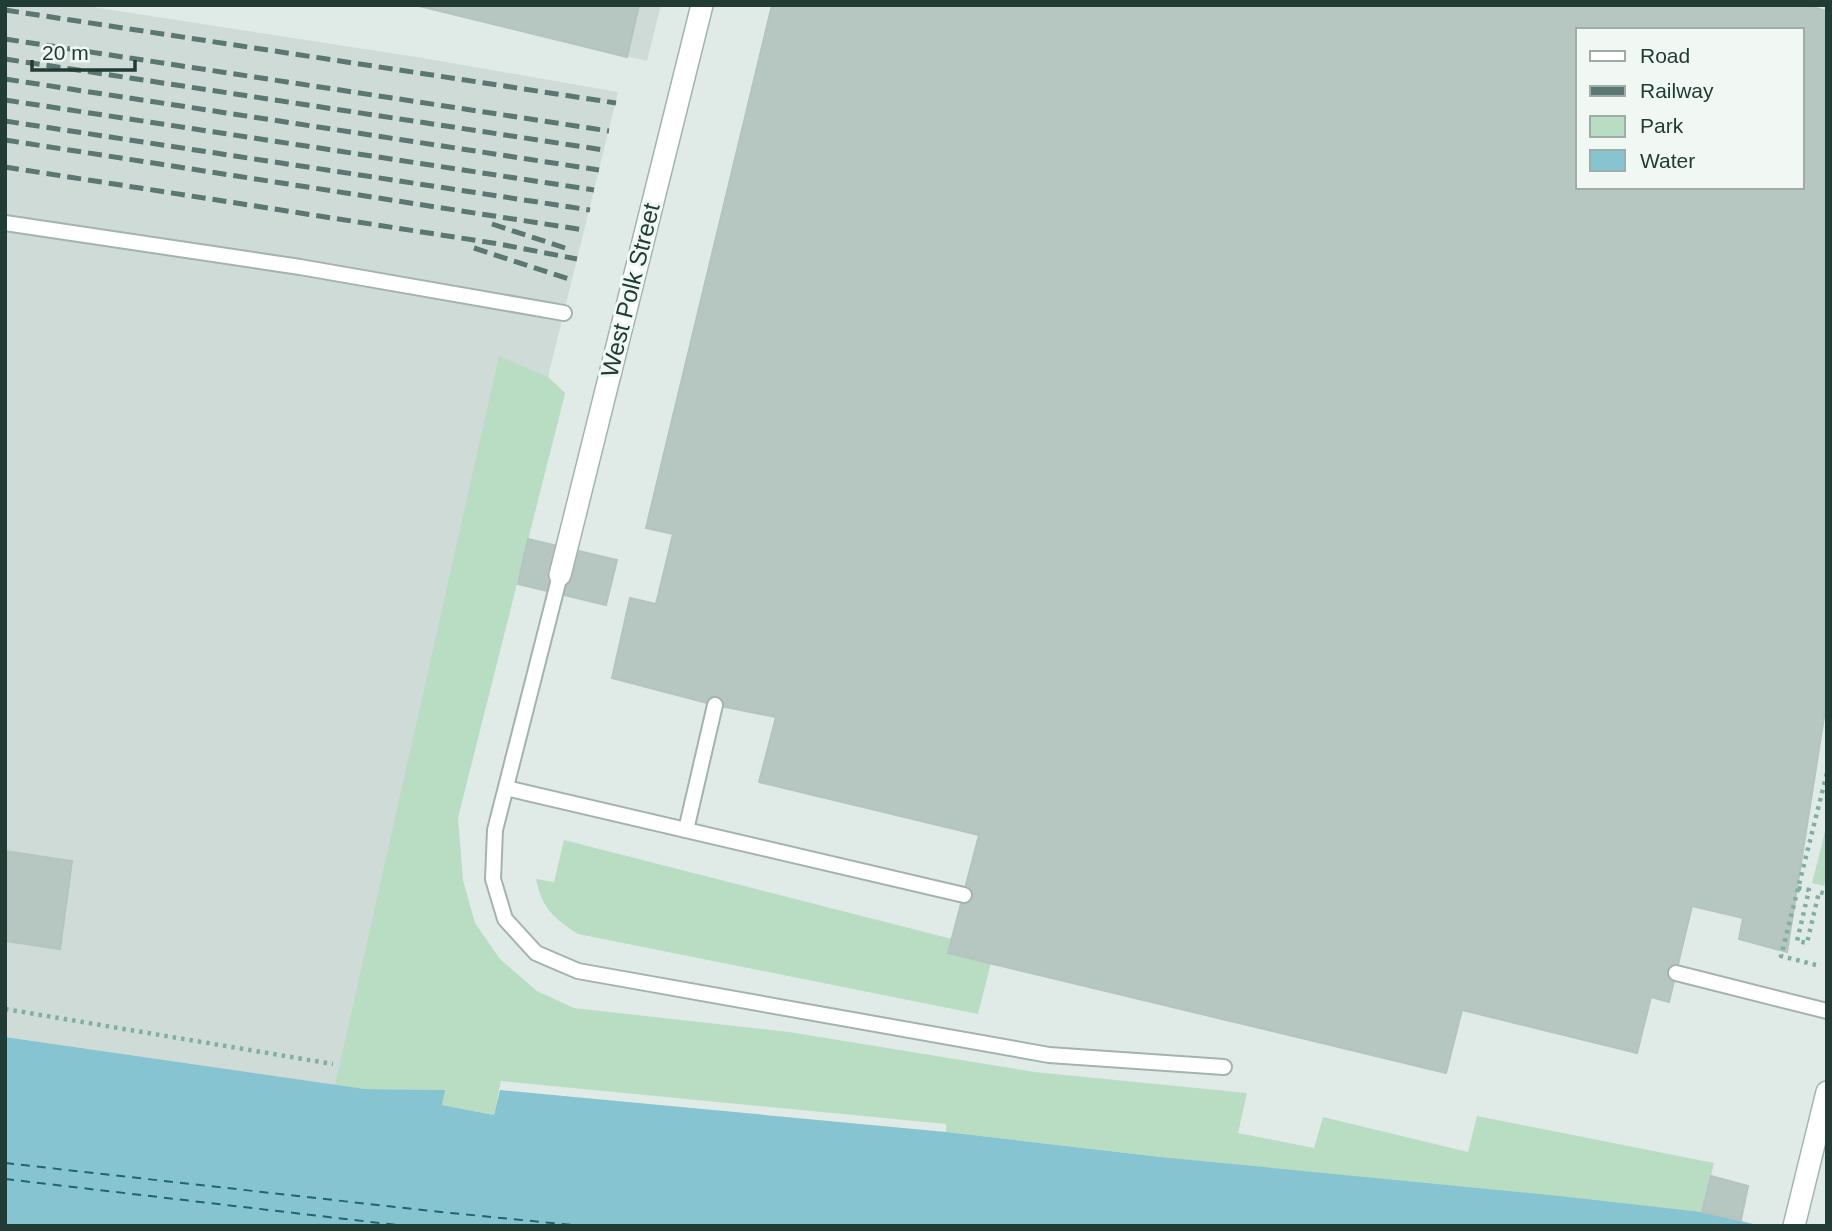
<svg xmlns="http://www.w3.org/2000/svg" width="1832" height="1231" font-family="Helvetica,sans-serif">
<rect width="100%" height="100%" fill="#e0ebe7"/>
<!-- built -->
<g fill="#cedbd6">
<path d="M5 5H80L423 58 618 92 548 377 565 393 415 989 365 1089 5 1037Z"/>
<path d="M415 5H661L647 61Z"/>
</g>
<!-- green -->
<g fill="#b9ddc3">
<path d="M499 356 548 377 565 393 458 817 463 880 475 923 500 959 537 991 574 1008 789 1032 1035 1072 1247 1093 1238 1133 1314 1148 1323 1117 1468 1152 1477 1116 1714 1163 1702 1212 1161 1157 946 1132V1124L501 1081 494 1115 442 1105 444 1090 365 1089 335 1085Z"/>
<path d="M1827 824V875L1824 886 1812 883Z"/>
<path d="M564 840 952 939 991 963 978 1014 578 934C553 918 542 908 536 879L554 882Z"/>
</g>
<!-- water -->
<path fill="#87c4d1" d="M5 1037 365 1089 445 1090 442 1105 494 1115 500 1090 946 1132 1161 1157 1550 1195 1702 1212 1762 1226H5Z"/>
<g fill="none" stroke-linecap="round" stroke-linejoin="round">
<!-- ferry -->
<g stroke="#1b6678" stroke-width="2" stroke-dasharray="9 7" stroke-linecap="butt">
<path d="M5 1163 431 1211 582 1226"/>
<path d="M5 1179 405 1226"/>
</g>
</g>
<!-- building -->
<g fill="#b6c6c0" stroke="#b3c5be" stroke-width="2" fill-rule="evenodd">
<path d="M415 5H639L627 57Z"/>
<path d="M772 5H1805L1827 11V698L1787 952 1739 939 1743 918 1692 906 1669 1002 1651 997 1637 1053 1462 1010 1446 1073 948 953 979 835 759 782 776 717 715 705 612 678 630 598 656 604 673 534 646 528ZM1578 30H1802V187H1578Z"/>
<path d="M528 539 617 560 606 605 518 584Z"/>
<path d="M5 851 72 861 60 949 5 941Z"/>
<path d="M1711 1176 1748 1186 1741 1220 1702 1212Z"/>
</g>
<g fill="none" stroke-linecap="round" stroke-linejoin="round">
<defs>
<g id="service">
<path d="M5 223 300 267 564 313"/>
<path d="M560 575 495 830 493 879 505 919 536 953 578 971 1049 1055 1224 1067"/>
<path d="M506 788 964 895"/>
<path d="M686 830 715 705"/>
<path d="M1676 973 1827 1011"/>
</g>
<path id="minor" d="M560 575 702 5"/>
<path id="secondary" d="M1794 1226 1827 1092"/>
</defs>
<!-- service casing -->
<use href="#service" stroke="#a3b3ae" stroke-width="18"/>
<!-- minor casing -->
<use href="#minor" stroke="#a3b3ae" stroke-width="24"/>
<!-- secondary casing -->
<use href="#secondary" stroke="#9fb7af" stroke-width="24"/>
<!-- path -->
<g stroke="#80afa2" stroke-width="4.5" stroke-dasharray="3.5 5" stroke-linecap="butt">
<path d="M1798 888 1809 890 1797 941 1807 943 1819 892 1827 894"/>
<path d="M1816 965 1781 956 1827 773"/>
<path d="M5 1009 333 1064"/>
</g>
<!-- service -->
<use href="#service" stroke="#fff" stroke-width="14"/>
<!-- minor -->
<use href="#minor" stroke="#fff" stroke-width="21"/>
<!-- secondary -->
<use href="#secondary" stroke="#fff" stroke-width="21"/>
<!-- rail -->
<g stroke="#5b7771" stroke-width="5" stroke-dasharray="14 7" stroke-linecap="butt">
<path d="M5 10 616 103"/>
<path d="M5 39 609 131"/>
<path d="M5 59 604 150"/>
<path d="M5 79 599 170"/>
<path d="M5 100 594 190"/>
<path d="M5 121 590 210"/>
<path d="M5 140 584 230"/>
<path d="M5 167 499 244 577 259"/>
<path d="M492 224 565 248"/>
<path d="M474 248 572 280"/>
</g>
</g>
<g text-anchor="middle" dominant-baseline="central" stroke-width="6" stroke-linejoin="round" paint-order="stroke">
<!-- street labels -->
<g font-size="24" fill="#213c35" stroke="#f1f8f4">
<text transform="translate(630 290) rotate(-76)">West Polk Street</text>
</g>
</g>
<!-- border -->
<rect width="1832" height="1231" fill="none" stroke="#213c35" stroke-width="14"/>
<!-- legend -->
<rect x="1576" y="28" width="228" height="161" fill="#f1f8f4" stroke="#9eada8" stroke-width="2"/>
<rect x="1590" y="51" width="35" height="10" fill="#ffffff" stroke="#9eada8" stroke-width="2"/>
<text x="1640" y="63" font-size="21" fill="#213c35">Road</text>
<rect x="1590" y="86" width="35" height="10" fill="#5b7771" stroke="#9eada8" stroke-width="2"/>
<text x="1640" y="98" font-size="21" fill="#213c35">Railway</text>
<rect x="1590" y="116" width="35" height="21" fill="#b9ddc3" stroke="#9eada8" stroke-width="2"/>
<text x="1640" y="133" font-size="21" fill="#213c35">Park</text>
<rect x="1590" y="150" width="35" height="21" fill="#87c4d1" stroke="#9eada8" stroke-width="2"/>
<text x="1640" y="168" font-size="21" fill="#213c35">Water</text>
<!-- scale -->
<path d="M32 60v10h103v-10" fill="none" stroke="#213c35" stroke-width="3.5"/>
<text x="42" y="60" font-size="21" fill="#213c35" stroke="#f1f8f4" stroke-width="5" paint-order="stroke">20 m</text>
</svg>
